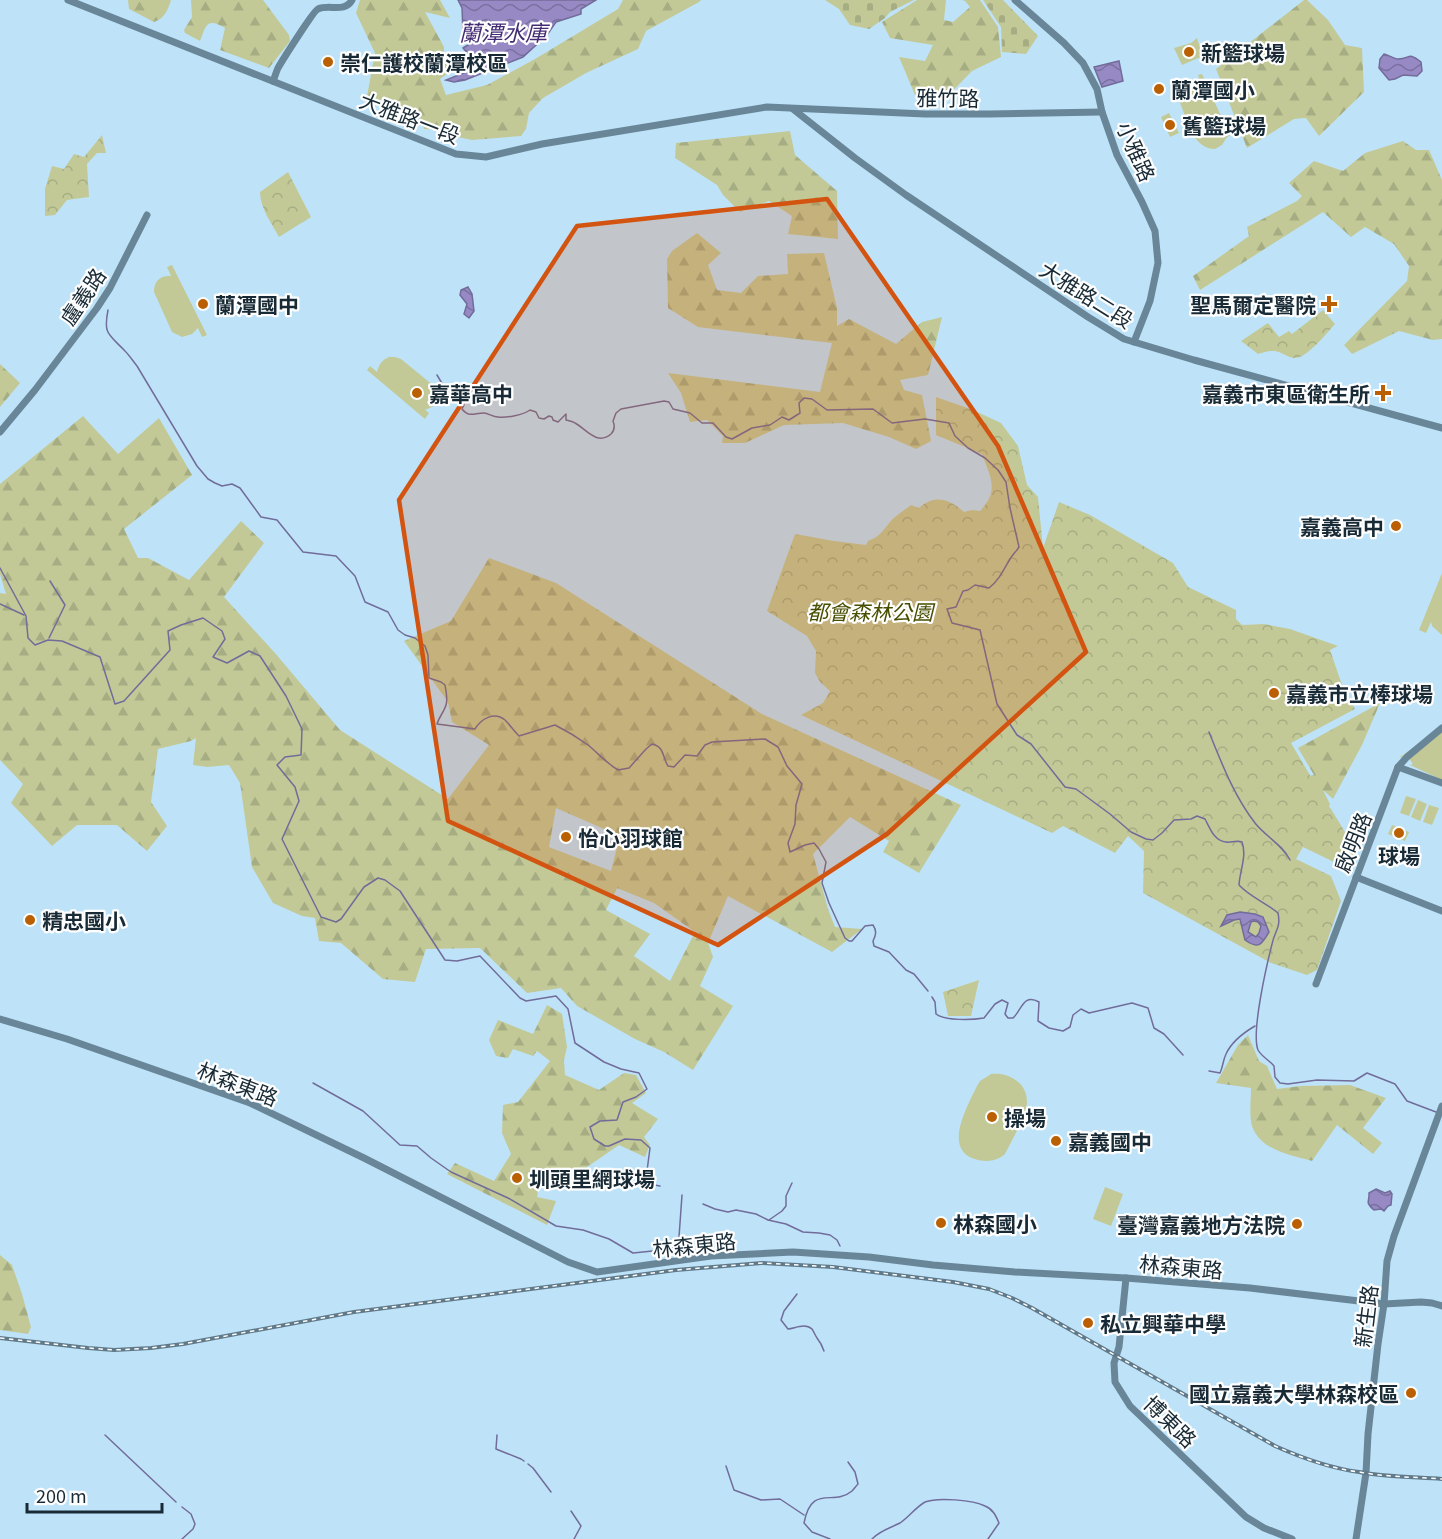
<svg xmlns="http://www.w3.org/2000/svg" width="1442" height="1539" font-family="Georgia,'Noto Sans TC',serif">
<defs>
<pattern id="forest-firs" width="22" height="20" patternUnits="userSpaceOnUse" patternTransform="scale(1.5)"><rect width="22" height="20" fill="#c2c997"/><path d="M5 1l3.5 6h-7zM16 11l3.5 6h-7z" fill="#a6ad83"/></pattern>
<pattern id="cemetery-stones" width="16" height="16" patternUnits="userSpaceOnUse" patternTransform="scale(1.5)"><rect width="16" height="16" fill="#c2c997"/><path d="M2 7V4a2 2 0 0 1 4 0v3zM10 15v-3a2 2 0 0 1 4 0v3z" fill="#a6ad83"/></pattern>
<pattern id="park-crowns" width="20" height="18" patternUnits="userSpaceOnUse" patternTransform="scale(1.5)"><rect width="20" height="18" fill="#c2c997"/><path d="M2 6a3 3 0 1 1 6 0M12 15a3 3 0 1 1 6 0" fill="none" stroke="#a6ad83"/></pattern>
<pattern id="water-waves" width="16" height="10" patternUnits="userSpaceOnUse" patternTransform="scale(1.5)"><rect width="16" height="10" fill="#9789c4"/><path d="M0 5q4-4 8 0t8 0" fill="none" stroke="#7a70a0"/></pattern>
</defs>
<rect width="100%" height="100%" fill="#bee3f9"/>
<!-- green -->
<g fill="#c2c997">
<path d="M1197 38 1203 56 1182 65 1174 48 1191 43Z"/>
<path d="M1202 74 1230 136 1227 137 1222 145 1215 149C1193 149 1188 121 1180 103L1186 90 1192 87H1202L1198 75Z"/>
<path d="M1169 113 1179 133 1170 137 1161 117Z"/>
<path d="M172 265 207 335 202 337 198 328 192 334 182 337 172 332 154 292C154 281 160 275 171 276L167 267Z"/>
<path d="M389 357H395L401 359 434 386 438 397 434 406 425 410 429 413 425 419 367 370 370 366 377 372C379 364 382 360 389 357Z"/>
<path d="M1442 573V635L1432 626 1431 622 1426 633 1419 630Z"/>
<path d="M1440 729 1442 730V780L1410 765 1413 764 1408 757 1405 760 1400 757Z"/>
<path d="M1406 796 1416 799 1409 816 1400 813Z"/>
<path d="M1418 800 1427 804 1420 821 1411 817Z"/>
<path d="M1429 805 1439 808 1432 825 1423 822Z"/>
<path d="M1392 825 1409 832 1405 841 1388 834Z"/>
<path d="M991 1074C1001 1073 1009 1075 1017 1081 1024 1086 1027 1094 1027 1102 1027 1114 1011 1142 1005 1154 997 1161 989 1162 978 1160 941 1152 967 1107 977 1086L980 1081Z"/>
<path d="M1105 1187 1123 1194 1111 1226 1093 1219Z"/>
</g>
<!-- forest -->
<g fill="url(#forest-firs)" fill-rule="evenodd">
<path d="M128 0H171C168 10 164 19 154 22L129 9Z"/>
<path d="M191 0H263L289 35 290 41 269 68 220 50 225 28C207 17 206 25 200 41L185 33 184 30 192 17Z"/>
<path d="M360 0H440L450 18 425 12 444 47V63L457 64 451 71 440 79 446 95 487 85 535 59 618 9 623 0H701L699 2 646 31 638 49 586 73 543 98 529 113 526 129 521 136 472 140 453 136 445 130 424 129 422 121 407 110 377 99 365 107 375 53 356 13Z"/>
<path d="M917 0H946L944 20 953 22 970 7 965 1 962 0H980L998 27 1001 57 972 71 944 100 915 95 899 57 925 61 933 45 890 38 882 22Z"/>
<path d="M1304 0H1307L1328 20 1345 45 1362 48 1364 92 1319 136 1306 118 1294 119 1247 148 1216 69Z"/>
<path d="M790 131 795 155 837 191 838 239 788 234 792 216 769 201 740 212 723 195 717 185 675 158 676 143Z"/>
<path d="M1403 141 1416 150H1429L1442 180V339L1433 340 1399 331 1352 354 1344 345 1407 281 1409 266 1394 244 1365 227 1351 237 1323 212 1200 290 1193 276 1249 236 1247 227 1297 201 1302 196 1289 183 1314 161 1343 171 1365 153Z"/>
<path d="M697 233 721 253 708 265 717 290 741 293 758 276 788 274 787 254 824 253 837 308V326L849 319 896 344 922 322 942 317 928 375 900 380 904 390 922 395 931 441 916 449 889 437 843 423 784 425 745 443H722L723 436 707 420 690 422 681 393 668 373 820 392 832 343 698 327 668 308 667 259 672 251Z"/>
<path d="M0 364 20 383 0 407Z"/>
<path d="M83 416 118 454 159 418 192 475 124 529 138 558H148L189 580 241 521 264 543 224 597 275 653 340 730 448 799 489 745 452 722 448 702 404 641 451 621 489 558 556 583 762 714 961 805 919 873 883 852 889 841 850 817 813 854 828 909 835 927 862 929 832 952 728 896 708 943 713 957 700 986 733 1006 693 1070 664 1052 635 1039 577 1006 561 988 527 993 480 948 426 949 415 982 383 979 341 943 319 941 315 918 302 916 273 903 252 867 240 783 229 765 207 767 193 765 196 738 191 741 158 749 151 802 167 826 147 851 117 825H77L52 846 11 803 23 784 0 760V593L6 594 0 574V484ZM556 808 620 836 611 871 549 847ZM617 888 654 903 695 932 670 981 634 956 650 934 606 910Z"/>
<path d="M1380 703 1362 745 1333 799 1323 790 1330 804 1320 825 1305 777 1314 775 1298 748Z"/>
<path d="M547 1005 562 1014 567 1047 564 1060 565 1075 599 1090 624 1073 636 1075 646 1093 632 1103 658 1119 644 1137 650 1145 645 1157 619 1145 577 1174 542 1169 537 1197 556 1201 547 1225 447 1174 455 1163 494 1181 511 1154 502 1133 503 1105 518 1102 550 1061 537 1051 533 1056 513 1049 508 1058 496 1056 489 1040 498 1020 533 1034Z"/>
<path d="M1248 1035 1259 1061 1267 1066 1277 1089 1301 1086 1350 1085 1386 1098 1363 1128 1382 1143 1373 1154 1337 1125 1312 1161C1290 1155 1260 1150 1252 1126 1249 1115 1251 1099 1251 1088L1216 1083 1238 1045Z"/>
<path d="M0 1255 12 1265 22 1294 31 1327 28 1334 0 1330Z"/>
</g>
<!-- cemetery -->
<g fill="url(#cemetery-stones)">
<path d="M825 0H914L890 12 885 18 869 29 850 25 839 9Z"/>
<path d="M983 0H1003L1038 36 1026 54 1002 52 1001 27Z"/>
</g>
<!-- park -->
<g fill="url(#park-crowns)">
<path d="M102 135 106 153H97L87 164 89 197 67 200 55 215 45 216V189L52 166 64 169 74 154 84 157Z"/>
<path d="M288 172 311 217 279 237C272 224 260 208 260 192Z"/>
<path d="M1323 310 1335 324C1327 333 1307 358 1295 358 1290 358 1286 355 1281 353 1273 349 1266 352 1258 354L1241 341 1268 323 1279 337 1289 331 1292 334Z"/>
<path d="M936 397 973 410 1001 423 1018 446 1027 485 1038 497 1043 548 1059 502 1090 515 1173 563 1188 587 1236 610V619L1242 625 1264 624 1290 629 1338 646 1330 650 1341 682 1355 709 1291 743 1327 804 1331 809 1356 850 1357 855 1340 865 1303 847 1296 859 1331 876 1341 901 1317 970 1307 975 1271 963 1143 893 1144 851 1128 836 1115 853 1063 826 1052 833 801 715 823 703 830 691 820 682 815 673 816 651 807 636 767 611 795 534 834 541 866 545 868 541C881 536 882 531 891 521 896 515 905 510 911 505L919 508C935 494 949 499 964 512L972 510 980 511C1000 491 990 476 982 454L936 435Z"/>
<path d="M979 980 971 1016H948L943 992Z"/>
</g>
<!-- water -->
<g fill="url(#water-waves)" stroke="#716c99" stroke-width="1.5" fill-rule="evenodd">
<path d="M458 0H596L581 9V14L556 22 547 35 523 57 465 80 454 82 446 80 466 72V67L470 64 469 55 463 48 471 43 463 33 462 8Z"/>
<path d="M1384 54C1389 55 1394 59 1398 59 1411 59 1407 51 1421 62L1422 71 1417 76 1403 75 1395 79 1389 80 1379 68 1380 59Z"/>
<path d="M1119 61 1123 81 1102 87 1094 67Z"/>
<path d="M468 287 472 294 474 311 469 318 464 314 467 304 460 295 461 290Z"/>
<path d="M1240 912 1255 914 1263 917 1269 932C1262 944 1259 950 1245 940L1240 919 1234 920 1221 926 1227 915ZM1254 921 1258 922 1261 926 1259 933 1256 937 1248 932 1251 922Z"/>
<path d="M1376 1189 1385 1193 1390 1191 1392 1194 1391 1205 1388 1206 1384 1211 1381 1209 1374 1210C1364 1201 1370 1202 1369 1193Z"/>
</g>
<g fill="none" stroke-linecap="round" stroke-linejoin="round">
<!-- stream -->
<g stroke="#716c99" stroke-width="1.5">
<path d="M108 310C103 335 109 334 125 351 129 355 133 361 137 366L197 466 208 479 215 483 222 486 232 484 240 488 261 517 277 520 303 552 336 556 355 576 365 602 388 612 398 630 405 635 415 638 425 646 428 655 429 678 441 682 445 685C446 691 448 699 446 705 444 712 439 717 437 724L475 729C481 719 494 711 505 720 510 725 514 731 519 736L555 725C567 731 577 737 588 745 599 754 605 762 618 770L629 768 646 749 652 744C665 747 662 757 668 766L674 767 685 755 697 756 705 745 712 742 765 739 778 747 787 766 802 784 796 805 795 824 788 843 790 852 805 845 814 843 819 849 826 862 822 883 829 903 845 938 849 941H852L865 926 873 925C877 931 876 935 873 941L874 946 889 952 906 970 914 974 928 991"/>
<path d="M437 375 452 400 458 402 459 401H462L464 405 462 409C469 418 474 413 484 413 488 413 493 417 498 417 507 418 523 415 530 410L536 412 539 418 544 419 549 416 552 417 553 420 558 422 566 414V420C569 421 572 421 575 423 586 429 597 446 611 434 615 430 615 426 613 421L616 413 621 409 664 401 669 402 673 409 690 413 702 423H713L726 437 732 439 752 428 770 425 782 417 789 420 800 413 799 403 804 398 812 399 827 410 873 409 892 423 925 419 949 423 955 436 968 448 985 458 998 470 1006 482 1010 508 1019 547C1016 552 1012 555 1010 559 1003 571 999 580 989 588L975 585 968 590 963 591 956 607 947 609 952 623 980 630 997 704 1017 735 1031 744 1065 787 1076 789 1110 814 1131 832 1146 839 1153 840 1162 833 1174 820 1191 819 1197 816 1205 819C1210 828 1214 841 1226 842 1231 843 1236 840 1242 842 1247 856 1240 870 1239 885 1250 897 1265 902 1278 913 1281 928 1275 930 1272 944 1267 964 1251 1032 1258 1050 1262 1057 1269 1060 1274 1066L1275 1077 1280 1083 1288 1084 1317 1080 1354 1081 1367 1073 1395 1084 1407 1101 1436 1112"/>
<path d="M0 568 26 616 28 638 35 645 48 640 62 641 100 657 115 704 124 701 170 650 168 631 181 625 203 618 222 631 225 639 213 657 227 663 249 651 260 656 286 696 302 729 301 755 285 757 277 765 295 787 299 801 282 839 321 917 336 922 341 919 364 887 378 878 385 880 400 891 445 960 457 961 480 956 520 998 526 1001 556 996 568 1009 575 1043 604 1062 621 1069 639 1073 647 1089 636 1097 623 1102 617 1120 600 1121 590 1127 594 1139 605 1146H609L625 1139 641 1140 650 1148 647 1171 649 1184 660 1186"/>
<path d="M0 604 24 615"/>
<path d="M49 638 65 605 50 581"/>
<path d="M1209 732C1222 764 1234 796 1255 823 1266 837 1282 844 1290 860"/>
<path d="M932 997 935 1002 936 1014C945 1021 972 1020 984 1018L995 1004 1002 1000 1008 1003 1005 1014 1008 1018H1013C1022 1010 1023 993 1039 1002L1038 1021 1049 1028 1063 1031 1070 1027 1073 1015 1081 1009 1089 1013 1132 1003 1148 1008 1154 1028 1164 1034 1183 1055"/>
<path d="M1209 1071 1220 1073C1223 1067 1223 1060 1226 1054 1232 1041 1243 1033 1255 1026"/>
<path d="M313 1083 363 1111 400 1145 417 1146 431 1158 451 1172 508 1198 556 1226 583 1230 609 1239 633 1253 672 1249 679 1237 682 1195"/>
<path d="M703 1204 715 1209 728 1212 736 1210 756 1214 768 1220 786 1224 803 1232 819 1233 830 1235 837 1240 840 1246"/>
<path d="M769 1220 782 1211 786 1206V1196L792 1183"/>
<path d="M797 1294 784 1311 781 1320 788 1329C796 1328 805 1323 812 1329 814 1332 815 1335 817 1338 821 1343 822 1345 824 1351"/>
<path d="M105 1435 176 1502"/>
<path d="M497 1435 496 1449 521 1459 524 1461"/>
<path d="M528 1464 533 1468 551 1492"/>
<path d="M726 1466 734 1490 761 1500 780 1499 804 1515"/>
<path d="M182 1507 191 1514 195 1524 193 1529 182 1539"/>
<path d="M571 1511 581 1526 574 1539"/>
<path d="M830 1539 812 1532 804 1523C812 1483 833 1507 852 1491 854 1489 856 1486 858 1484L855 1472 848 1462"/>
<path d="M872 1539C879 1531 890 1528 900 1523 909 1517 916 1507 925 1502 938 1497 973 1500 985 1506 993 1509 996 1516 999 1523L988 1539"/>
</g>
<!-- secondary -->
<g stroke="#698698" stroke-width="7">
<path d="M68 0 456 154 486 157 542 144 767 107 925 114H989L1102 112"/>
<path d="M1015 0 1064 43 1083 63 1097 89 1102 112 1117 155 1142 202 1155 231 1158 263 1150 301 1134 342"/>
<path d="M273 81C275 77 276 72 278 68 282 61 314 10 318 9 329 4 345 13 352 0"/>
<path d="M793 109 855 158 906 195 1088 317 1124 339 1194 360 1442 428"/>
<path d="M0 432 35 390 97 308 110 288 147 215"/>
<path d="M1398 767 1442 783"/>
<path d="M1356 877 1442 911"/>
<path d="M1316 984 1398 767 1407 757 1442 728"/>
<path d="M0 1019 67 1039 250 1103 364 1158 568 1262 597 1272 711 1256 793 1252 869 1257 933 1265 1015 1272 1126 1278 1250 1288 1384 1304 1421 1302 1432 1303 1442 1306"/>
<path d="M1126 1278 1119 1347 1114 1363 1115 1382 1130 1406 1246 1517 1264 1528 1292 1539"/>
<path d="M1356 1539 1366 1473 1368 1434 1378 1344 1384 1304 1387 1261 1394 1236 1442 1106"/>
</g>
<defs>
<path id="rail" d="M0 1338 88 1348 114 1350 151 1348 183 1344 354 1312 676 1270 762 1263 833 1267 953 1282 989 1289 1012 1298 1032 1308 1275 1446C1302 1458 1329 1468 1359 1472 1386 1477 1414 1477 1442 1479"/>
</defs>
<!-- rail casing -->
<use href="#rail" stroke="#607a8a" stroke-width="4"/>
<!-- rail -->
<use href="#rail" stroke="#fefefe" stroke-width="1.5" stroke-dasharray="4.5" stroke-linecap="butt"/>
</g>
<!-- marked area -->
<path fill="#d35410" fill-opacity="0.2" stroke="#d35410" stroke-width="4.5" stroke-linejoin="round" d="M827 199 998 446 1086 652 887 834 718 945 448 821 399 500 577 226Z"/>
<!-- markers -->
<g fill="#ba5f02" stroke="#fefefe" stroke-width="2">
<circle cx="1189" cy="52" r="6"/>
<circle cx="328" cy="62" r="6"/>
<circle cx="1159" cy="89" r="6"/>
<circle cx="1170" cy="125" r="6"/>
<circle cx="203" cy="304" r="6"/>
<path d="M1326 295h6v6h6v6h-6v6h-6v-6h-6v-6h6z"/>
<circle cx="417" cy="393" r="6"/>
<path d="M1380 384h6v6h6v6h-6v6h-6v-6h-6v-6h6z"/>
<circle cx="1396" cy="526" r="6"/>
<circle cx="1274" cy="693" r="6"/>
<circle cx="1399" cy="833" r="6"/>
<circle cx="566" cy="837" r="6"/>
<circle cx="30" cy="920" r="6"/>
<circle cx="992" cy="1117" r="6"/>
<circle cx="1056" cy="1141" r="6"/>
<circle cx="517" cy="1178" r="6"/>
<circle cx="941" cy="1223" r="6"/>
<circle cx="1297" cy="1224" r="6"/>
<circle cx="1088" cy="1323" r="6"/>
<circle cx="1411" cy="1393" r="6"/>
</g>
<g text-anchor="middle" dominant-baseline="central" stroke-width="4.5" stroke-linejoin="round" paint-order="stroke">
<!-- poi labels -->
<g font-size="21" font-weight="bold" fill="#182a35" stroke="#fefefe" text-anchor="start">
<text x="1201" y="52">新籃球場</text>
<text x="340" y="62">崇仁護校蘭潭校區</text>
<text x="1171" y="89">蘭潭國小</text>
<text x="1182" y="125">舊籃球場</text>
<text x="215" y="304">蘭潭國中</text>
<text x="1316" y="304" text-anchor="end">聖馬爾定醫院</text>
<text x="429" y="393">嘉華高中</text>
<text x="1370" y="393" text-anchor="end">嘉義市東區衛生所</text>
<text x="1384" y="526" text-anchor="end">嘉義高中</text>
<text x="1286" y="693">嘉義市立棒球場</text>
<text x="578" y="837">怡心羽球館</text>
<text x="1399" y="855" text-anchor="middle">球場</text>
<text x="42" y="920">精忠國小</text>
<text x="1004" y="1117">操場</text>
<text x="1068" y="1141">嘉義國中</text>
<text x="529" y="1178">圳頭里網球場</text>
<text x="953" y="1223">林森國小</text>
<text x="1285" y="1224" text-anchor="end">臺灣嘉義地方法院</text>
<text x="1100" y="1323">私立興華中學</text>
<text x="1399" y="1393" text-anchor="end">國立嘉義大學林森校區</text>
</g>
<!-- street labels -->
<g font-size="21" fill="#182a35" stroke="#fefefe">
<text transform="translate(948 97) rotate(1)">雅竹路</text>
<text transform="translate(410 117) rotate(21)">大雅路一段</text>
<text transform="translate(1137 151) rotate(66)">小雅路</text>
<text transform="translate(1087 294) rotate(32)">大雅路二段</text>
<text transform="translate(82 296) rotate(-56)">盧義路</text>
<text transform="translate(1352 842) rotate(-68)">啟明路</text>
<text transform="translate(238 1083) rotate(21)">林森東路</text>
<text transform="translate(694 1244) rotate(-6)">林森東路</text>
<text transform="translate(1181 1266) rotate(5)">林森東路</text>
<text transform="translate(1365 1316) rotate(-83)">新生路</text>
<text transform="translate(1171 1421) rotate(44)">博東路</text>
</g>
<!-- park labels -->
<g font-size="21" font-style="italic" fill="#484e00" stroke="#fefefe">
<text x="870" y="611">都會森林公園</text>
</g>
<!-- water labels -->
<g font-size="22" font-style="italic" fill="#432c73" stroke="#fefefe">
<text x="503" y="31">蘭潭水庫</text>
</g>
</g>
<!-- scale -->
<path d="M27 1503v9h135v-9" fill="none" stroke="#182a35" stroke-width="3"/>
<text x="36" y="1503" font-size="18" fill="#182a35" stroke="#fefefe" stroke-width="4.5" paint-order="stroke">200 m</text>
</svg>
